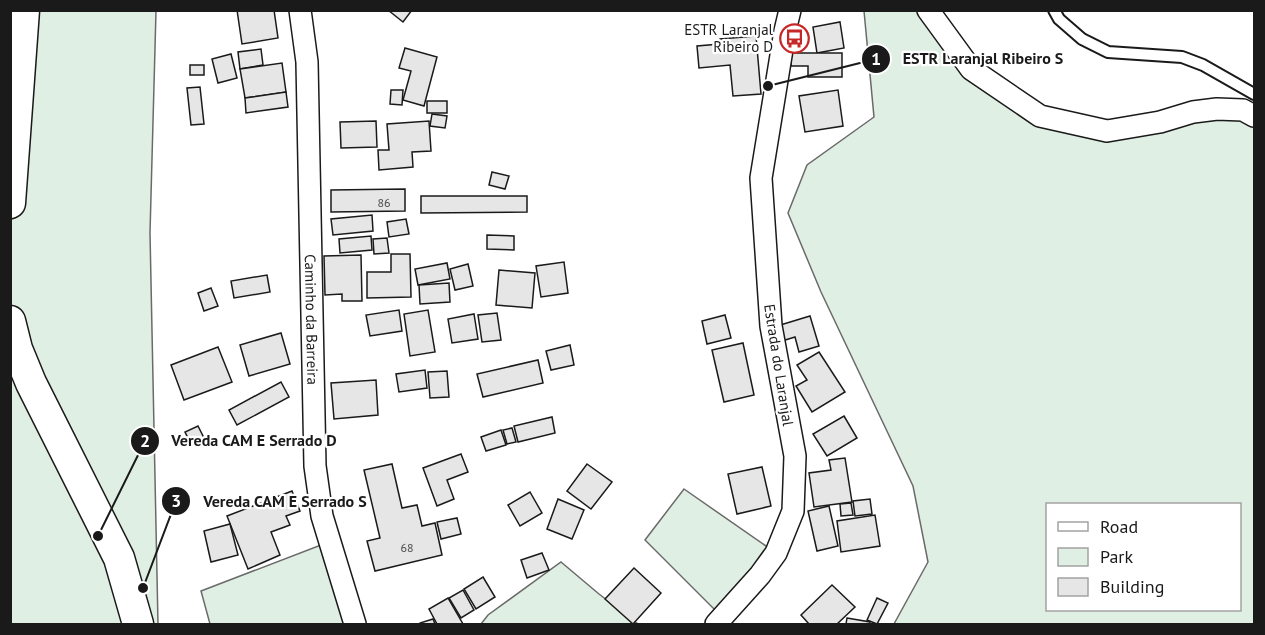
<svg xmlns="http://www.w3.org/2000/svg" width="1265" height="635" font-family="'PT Sans',sans-serif">
<rect width="100%" height="100%" fill="#fff"/>
<!-- green -->
<g fill="#e0efe3" stroke="#6a6a6a" stroke-width="1.5" fill-rule="evenodd">
<path d="M10 11H156L150 233 158 624H11Z"/>
<path d="M864 11H928L971 69 1040 116 1107 131 1193 112 1254 120V624H894L928 562 913 486 821 292 788 213 807 165 874 117ZM1048 504H1240V610H1048Z"/>
<path d="M684 489 776 553 722 617 645 540Z"/>
<path d="M321 545 346 624H210L201 591Z"/>
<path d="M561 562 599 594 638 624H481L488 615Z"/>
</g>
<!-- building -->
<g fill="#e6e6e6" stroke="#1a1a1a" stroke-width="1.5">
<path d="M237 10H274L278 38 242 44Z"/>
<path d="M388 10H412L403 22Z"/>
<path d="M840 22 844 48 817 53 813 27Z"/>
<path d="M756 36 761 94 733 96 730 65 699 68 697 46 720 44V39Z"/>
<path d="M405 48 437 57 424 106 403 100 411 71 399 68Z"/>
<path d="M261 49 263 65 240 69 238 52Z"/>
<path d="M791 53H842V77H808V66H791Z"/>
<path d="M231 54 237 78 218 83 212 59Z"/>
<path d="M282 63 286 92 245 98 240 69Z"/>
<rect x="190" y="65" width="14" height="10"/>
<path d="M200 87 204 124 191 125 187 88Z"/>
<path d="M391 90H403L402 105 390 104Z"/>
<path d="M838 90 843 126 805 132 799 96Z"/>
<path d="M286 92 288 107 246 113 245 98Z"/>
<rect x="427" y="101" width="20" height="12"/>
<path d="M432 114 447 116 445 128 430 126Z"/>
<path d="M376 121 377 147 341 148 340 122Z"/>
<path d="M429 121 431 151 412 152 413 167 379 170 378 150H389L387 124Z"/>
<path d="M492 172 509 176 505 189 489 185Z"/>
<path d="M405 189V211L331 212V190Z"/>
<path d="M421 196H527V212L421 213Z"/>
<path d="M372 215 373 231 333 235 331 219Z"/>
<path d="M406 219 409 234 389 237 387 222Z"/>
<path d="M487 235 514 236V250L487 249Z"/>
<path d="M371 236 372 250 340 253 339 239Z"/>
<path d="M387 238 389 253 374 254 373 239Z"/>
<path d="M391 254H410L411 297 367 298V272H391Z"/>
<path d="M361 255 362 301H342V294L325 295 324 256Z"/>
<path d="M564 262 568 293 541 297 536 266Z"/>
<path d="M447 263 450 279 418 285 415 269Z"/>
<path d="M468 264 473 286 455 290 450 269Z"/>
<path d="M499 270 535 273 532 308 496 305Z"/>
<path d="M267 275 270 292 234 298 231 281Z"/>
<path d="M449 283 450 302 420 304 419 285Z"/>
<path d="M211 288 218 306 204 311 198 293Z"/>
<path d="M399 310 402 331 370 336 366 315Z"/>
<path d="M428 310 435 352 410 356 404 314Z"/>
<path d="M497 313 501 340 482 342 478 315Z"/>
<path d="M474 314 478 339 452 343 448 319Z"/>
<path d="M725 315 731 338 707 344 702 321Z"/>
<path d="M810 316 819 346 799 352 795 337 782 341 777 326Z"/>
<path d="M281 333 290 364 249 376 240 345Z"/>
<path d="M743 343 754 395 724 402 712 350Z"/>
<path d="M570 345 574 365 551 370 546 351Z"/>
<path d="M218 347 232 382 184 400 171 365Z"/>
<path d="M819 352 845 392 812 412 796 386 807 380 797 365Z"/>
<path d="M538 360 543 383 483 397 477 374Z"/>
<path d="M425 370 427 388 399 392 396 374Z"/>
<path d="M447 371 449 397 430 398 428 372Z"/>
<path d="M376 380 378 415 334 419 331 383Z"/>
<path d="M281 382 289 397 237 425 229 410Z"/>
<path d="M844 416 857 438 827 456 813 434Z"/>
<path d="M552 417 555 433 518 442 514 426Z"/>
<path d="M198 426 204 438 191 444 185 432Z"/>
<path d="M512 428 516 442 507 444 503 430Z"/>
<path d="M501 430 506 445 486 451 481 437Z"/>
<path d="M461 454 468 472 447 480 454 499 437 506 423 468Z"/>
<path d="M845 458 852 502 814 507 809 473 831 470 829 460Z"/>
<path d="M392 464 402 508 417 505 422 526 435 523 442 555 375 571 367 541 380 538 364 470Z"/>
<path d="M587 464 612 482 591 509 567 491Z"/>
<path d="M762 467 771 506 737 514 728 474Z"/>
<path d="M292 491 300 511 286 516 290 525 271 532 280 555 248 569 227 516Z"/>
<path d="M530 492 542 513 520 526 508 505Z"/>
<path d="M558 499 584 510 572 539 547 529Z"/>
<path d="M870 499 872 514 855 516 853 501Z"/>
<path d="M851 503 853 515 841 516 840 504Z"/>
<path d="M829 506 838 546 817 551 808 511Z"/>
<path d="M875 515 880 546 841 552 837 521Z"/>
<path d="M457 518 461 534 441 539 437 522Z"/>
<path d="M230 524 238 555 211 562 204 531Z"/>
<path d="M542 553 549 570 527 578 521 560Z"/>
<path d="M634 568 661 593 633 624 605 599Z"/>
<path d="M483 577 495 597 476 609 464 589Z"/>
<path d="M832 585 855 607 837 624H809L801 615Z"/>
<path d="M463 590 474 610 461 618 449 598Z"/>
<path d="M448 598 463 624H437L429 609Z"/>
<path d="M877 598 888 603 877 624 867 620Z"/>
<path d="M847 618 870 622V624H846Z"/>
<path d="M433 619 435 624H420V623Z"/>
</g>
<g fill="none" stroke-linecap="round" stroke-linejoin="round">
<defs>
<path id="lane" d="M1054 10 1059 19 1082 39 1108 52 1182 57 1203 65 1254 94"/>
<g id="street">
<path id="s1" d="M300 10 307 62 315 466 322 516 355 624"/>
<path d="M928 10 971 69 1040 116 1107 131 1160 122 1193 112 1217 109 1243 110 1254 116"/>
<path d="M716 624 760 575 776 553 793 511 795 456 771 326 761 178 785 31 790 10"/>
</g>
<g id="secondary">
<path d="M10 203 24 10"/>
<path d="M10 321 17 349 31 383 119 558 138 624"/>
</g>
</defs>
<!-- lane casing -->
<use href="#lane" stroke="#1a1a1a" stroke-width="14"/>
<!-- street casing -->
<use href="#street" stroke="#1a1a1a" stroke-width="24"/>
<!-- secondary casing -->
<use href="#secondary" stroke="#1a1a1a" stroke-width="33"/>
<!-- lane -->
<use href="#lane" stroke="#fff" stroke-width="10"/>
<!-- street -->
<use href="#street" stroke="#fff" stroke-width="21"/>
<!-- secondary -->
<use href="#secondary" stroke="#fff" stroke-width="30"/>
</g>
<!-- icons -->
<defs>
<symbol id="bus-ring" viewBox="-11 -11 22 22"><circle r="9.5" fill="#fff" stroke="#c62828" stroke-width="1.5"/><path d="M-5-6H5V4H4V6H2V4H-2V6H-4V4H-5ZM-3.5-4V0h7V-4ZM-3.5 1.2v1.5H-2V1.2ZM2 1.2v1.5H3.5V1.2Z" fill="#c62828"/></symbol>
</defs>
<g fill-rule="evenodd">
<use href="#bus-ring" x="778" y="22" width="33" height="33"/>
</g>
<g text-anchor="middle" dominant-baseline="central" stroke-width="4.5" stroke-linejoin="round" paint-order="stroke">
<!-- number labels -->
<g font-size="12" fill="#4d4d4d">
<text x="384" y="202">86</text>
<text x="407" y="547">68</text>
</g>
<!-- poi labels -->
<g font-size="15" fill="#1a1a1a" stroke="#fff" text-anchor="end">
<text x="773" y="29">ESTR Laranjal<tspan x="773" dy="17">Ribeiro D</tspan></text>
</g>
<!-- street labels -->
<g font-size="15" fill="#1a1a1a" stroke="#fff">
<text stroke="none"><textPath href="#s1" startOffset="310">Caminho da Barreira</textPath></text>
<text transform="translate(779 365) rotate(81)">Estrada do Laranjal</text>
</g>
</g>
<!-- callouts -->
<path fill="none" stroke="#1a1a1a" stroke-width="2" d="M768 86L876 59M98 536L145 441M143 588L176 501"/>
<g fill="#1a1a1a" stroke="#fff" stroke-width="2">
<circle cx="768" cy="86" r="6"/>
<circle cx="98" cy="536" r="6"/>
<circle cx="143" cy="588" r="6"/>
<circle cx="876" cy="59" r="15"/>
<circle cx="145" cy="441" r="15"/>
<circle cx="176" cy="501" r="15"/>
</g>
<g font-size="18" text-anchor="middle" font-weight="bold" fill="#fff">
<text x="876" y="65">1</text>
<text x="145" y="447">2</text>
<text x="176" y="507">3</text>
</g>
<g font-size="16" text-anchor="middle" font-weight="bold" fill="#1a1a1a" stroke="#fff" stroke-width="4.5" stroke-linejoin="round" paint-order="stroke">
<text x="983" y="64">ESTR Laranjal Ribeiro S</text>
<text x="254" y="446">Vereda CAM E Serrado D</text>
<text x="285" y="507">Vereda CAM E Serrado S</text>
</g>
<!-- border -->
<rect width="1265" height="635" fill="none" stroke="#1a1a1a" stroke-width="24"/>
<!-- legend -->
<rect x="1046" y="503" width="195" height="108" fill="#ffffff" stroke="#a3a3a3" stroke-width="1.5"/>
<rect x="1058" y="522" width="30" height="9" fill="#ffffff" stroke="#a3a3a3" stroke-width="1.5"/>
<text x="1100" y="533" font-size="18" fill="#1a1a1a">Road</text>
<rect x="1058" y="548" width="30" height="18" fill="#e0efe3" stroke="#a3a3a3" stroke-width="1.5"/>
<text x="1100" y="563" font-size="18" fill="#1a1a1a">Park</text>
<rect x="1058" y="578" width="30" height="18" fill="#e6e6e6" stroke="#a3a3a3" stroke-width="1.5"/>
<text x="1100" y="593" font-size="18" fill="#1a1a1a">Building</text>
</svg>
